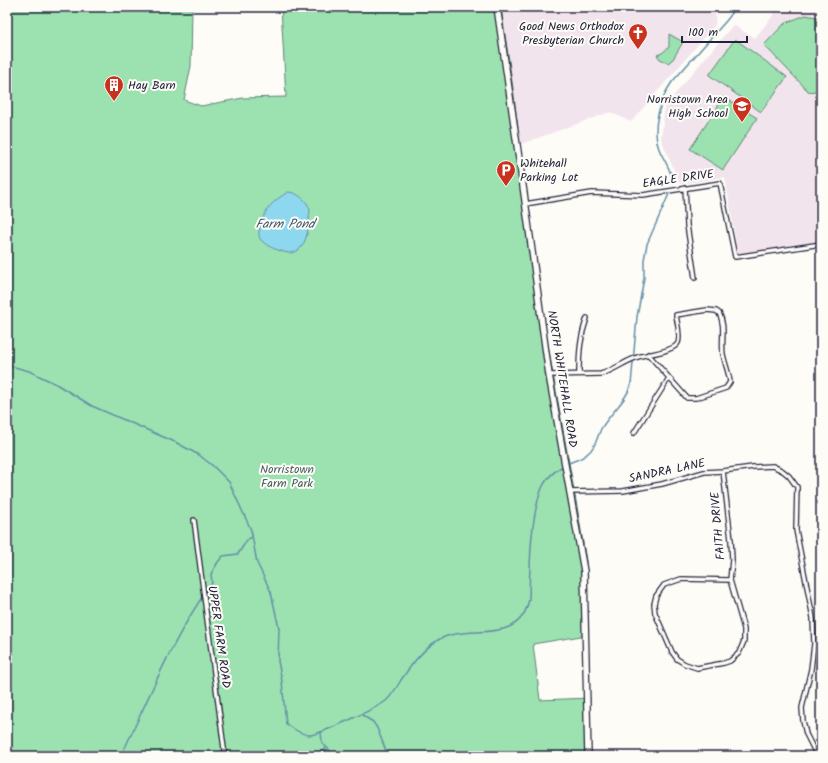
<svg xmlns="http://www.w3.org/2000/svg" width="828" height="763" font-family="Kalam,sans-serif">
<rect width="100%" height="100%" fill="#fdfcf7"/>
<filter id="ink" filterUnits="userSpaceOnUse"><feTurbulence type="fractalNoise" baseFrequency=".025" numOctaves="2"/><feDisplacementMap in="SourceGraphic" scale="8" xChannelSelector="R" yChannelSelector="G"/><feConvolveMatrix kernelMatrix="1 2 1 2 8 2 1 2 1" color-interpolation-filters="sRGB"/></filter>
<g filter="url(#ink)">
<!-- built -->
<g fill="#f2e4ec">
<path d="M502 7H716L715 25 631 122 610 112 521 144Z"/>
<path d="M774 7H821V241L738 254 725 177 680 184 661 139 665 106 733 25 755 38 775 13Z"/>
</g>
<!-- green -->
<g fill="#9ce2b0" stroke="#5f8276">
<path d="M7 7H192L191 66 184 100 201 106 243 98 286 97 281 7H501L514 95 524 184 537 279 551 363 578 512 586 561 587 635 533 644 540 700 590 698 587 756H7Z"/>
<path d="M806 15 821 18V90L809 92 764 45 785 23Z"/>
<path d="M669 34 683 42 673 59 668 63 660 59 657 55 662 53 669 47Z"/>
<path d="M735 39 787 77 761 112 709 75Z"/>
<path d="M724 97 757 118 723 170 690 149Z"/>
</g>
<!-- water -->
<path fill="#8ed8ef" stroke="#638fa7" d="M288 192C297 192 308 201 310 210 310 213 309 216 309 219 308 236 303 260 281 251 274 249 265 245 260 239 258 235 259 231 260 227 265 208 272 202 288 192Z"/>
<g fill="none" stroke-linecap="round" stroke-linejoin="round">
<!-- stream -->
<g stroke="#638fa7" stroke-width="1.5">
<path d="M673 183C672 170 664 161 659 149 651 129 660 99 672 82L726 21 730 16 733 7"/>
<path d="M7 365 29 371 56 384 92 406 175 442 199 455 213 466 229 482 251 530 257 563 271 592 274 606 279 628 278 661 282 681 286 724C293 729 302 735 310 735 319 735 381 706 387 700 393 694 397 687 401 680 412 664 422 650 438 640 468 622 520 648 529 599 530 566 530 518 542 488 546 479 554 471 563 466"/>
<path d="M566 464C573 461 583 459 588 453 596 447 597 437 601 429 610 413 625 403 631 385L637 317 644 278V260L647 244 669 194"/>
<path d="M362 715 373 722 377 728 388 756"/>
<path d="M321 732 322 743 336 756"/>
<path d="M121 756C149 698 174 634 212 583L211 574 218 562 223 556 238 554 247 540 251 537"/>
<path d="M313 756H315L326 748"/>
<path d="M328 756 332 753"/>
</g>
<defs>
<g id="minor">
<path d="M685 188 687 225 695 278"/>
<path d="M525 204 592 193 643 195 720 183 735 257 821 244"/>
<path d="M579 374C579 354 580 337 587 318"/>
<path d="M549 375 601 374C615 370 626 360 641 356 650 354 674 351 678 343 681 336 677 323 676 315L707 310 716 311 719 313C726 326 721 340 723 354 725 364 729 373 730 382L726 388 696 398H687L648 354"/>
<path d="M634 433 669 378"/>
<path d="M723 471 731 540 732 560 730 580 744 629V641L739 653 730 661 724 663 697 668 685 664 677 659 672 652 655 613 654 604 656 596 664 585 681 579 730 580"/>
<path d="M570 492 623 491 662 484 704 472 723 471 753 467 773 466 783 471 789 476 797 487 796 530 813 618 814 644 811 669 802 708 803 721 806 734 817 756"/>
<path d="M194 520 225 756"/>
</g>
<path id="secondary" d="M497 7 524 193 549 375 584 571 588 756"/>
</defs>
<!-- minor casing -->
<use href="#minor" stroke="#22223b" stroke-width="6"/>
<!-- secondary casing -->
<use href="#secondary" stroke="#22223b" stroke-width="8"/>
<!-- minor -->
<use href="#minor" stroke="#fdfcf7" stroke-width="3.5"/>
<!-- secondary -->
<use href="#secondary" stroke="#fdfcf7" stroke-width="5.5"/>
</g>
</g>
<!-- icons -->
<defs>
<symbol id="church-pin" viewBox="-11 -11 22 30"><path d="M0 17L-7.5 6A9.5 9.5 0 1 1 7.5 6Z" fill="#c8321e" stroke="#fdfcf7"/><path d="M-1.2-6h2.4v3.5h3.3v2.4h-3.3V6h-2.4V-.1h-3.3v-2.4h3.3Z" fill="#fff"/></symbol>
<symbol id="building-pin" viewBox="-11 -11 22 30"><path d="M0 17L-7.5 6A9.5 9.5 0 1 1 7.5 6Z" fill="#c8321e" stroke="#fdfcf7"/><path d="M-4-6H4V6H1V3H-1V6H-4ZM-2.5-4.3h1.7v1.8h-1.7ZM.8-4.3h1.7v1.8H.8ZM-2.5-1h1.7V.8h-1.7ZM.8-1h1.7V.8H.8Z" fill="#fff"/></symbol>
<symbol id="school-pin" viewBox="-11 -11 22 30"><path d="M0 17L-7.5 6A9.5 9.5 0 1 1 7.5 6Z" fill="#c8321e" stroke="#fdfcf7"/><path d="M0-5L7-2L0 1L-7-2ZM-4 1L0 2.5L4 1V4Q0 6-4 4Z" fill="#fff"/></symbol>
<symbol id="parking-pin" viewBox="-11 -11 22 30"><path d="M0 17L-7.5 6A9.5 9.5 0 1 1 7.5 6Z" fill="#c8321e" stroke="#fdfcf7"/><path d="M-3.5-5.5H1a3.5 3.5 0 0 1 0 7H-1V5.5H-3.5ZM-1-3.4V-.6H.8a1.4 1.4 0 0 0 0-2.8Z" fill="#fff"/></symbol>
</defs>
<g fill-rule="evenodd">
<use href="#church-pin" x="627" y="22" width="22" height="30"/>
<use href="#building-pin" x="103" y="74" width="22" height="30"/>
<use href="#school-pin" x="731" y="95" width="22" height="30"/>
<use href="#parking-pin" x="495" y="159" width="22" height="30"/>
</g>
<g text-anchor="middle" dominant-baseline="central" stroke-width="4" stroke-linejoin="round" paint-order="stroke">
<!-- poi labels -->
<g font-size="12" fill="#22223b" stroke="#fdfcf7" text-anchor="end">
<text x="624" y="26">Good News Orthodox<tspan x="624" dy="14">Presbyterian Church</tspan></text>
<text x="128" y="85" text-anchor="start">Hay Barn</text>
<text x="728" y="99">Norristown Area<tspan x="728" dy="14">High School</tspan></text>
<text x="520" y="163" text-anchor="start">Whitehall<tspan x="520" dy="14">Parking Lot</tspan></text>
</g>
<!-- street labels -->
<g font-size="12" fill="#22223b" stroke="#fdfcf7">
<text transform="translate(678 179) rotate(-8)">EAGLE DRIVE</text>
<text transform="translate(562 379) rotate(81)">NORTH WHITEHALL ROAD</text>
<text transform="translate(667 471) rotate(-12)">SANDRA LANE</text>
<text transform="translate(718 526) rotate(-95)">FAITH DRIVE</text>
<text transform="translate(219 637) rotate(82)">UPPER FARM ROAD</text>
</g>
<!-- park labels -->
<g font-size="12" fill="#475c5e" stroke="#fdfcf7">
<text x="287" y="469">Norristown<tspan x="287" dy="14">Farm Park</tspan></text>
</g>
<!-- water labels -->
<g font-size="13" font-style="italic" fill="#425971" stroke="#fdfcf7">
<text x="285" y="224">Farm Pond</text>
</g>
</g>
<!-- margin -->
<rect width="828" height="763" fill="none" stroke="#fdfcf7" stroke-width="24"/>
<rect x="12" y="12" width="804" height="739" fill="none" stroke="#22223b" stroke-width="1.5" filter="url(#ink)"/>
<!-- scale -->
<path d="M682 36v6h65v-6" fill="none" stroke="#22223b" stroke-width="2"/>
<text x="688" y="36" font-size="12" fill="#22223b" stroke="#fdfcf7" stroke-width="3" paint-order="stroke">100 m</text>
</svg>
